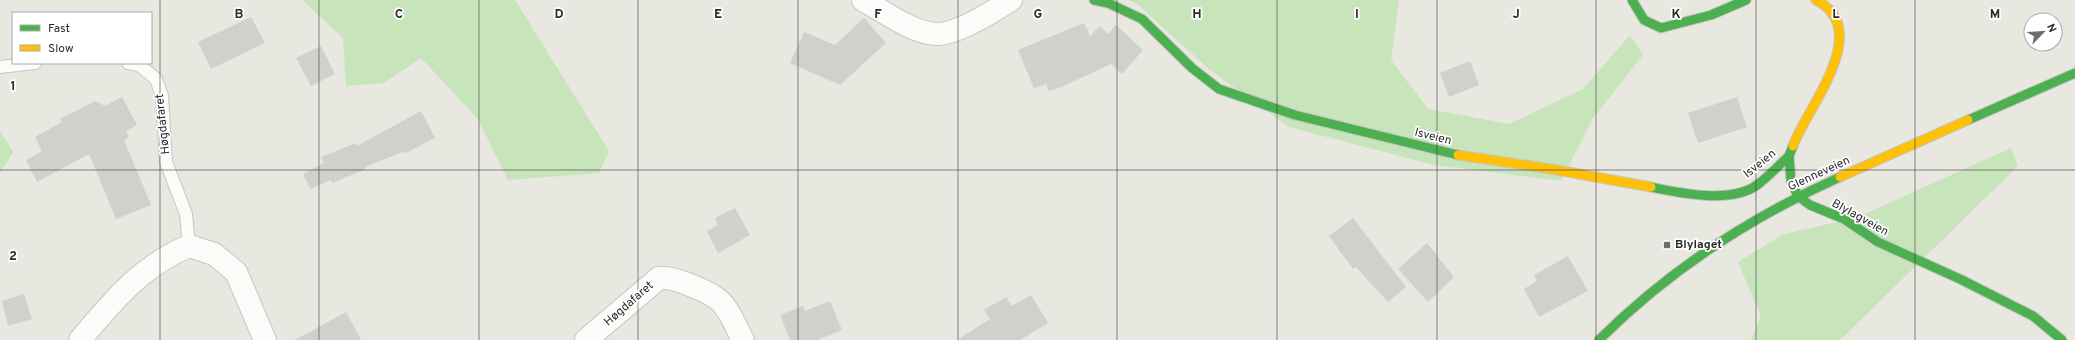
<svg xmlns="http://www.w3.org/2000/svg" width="2075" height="340" font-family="Overpass,sans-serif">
<rect width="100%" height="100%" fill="#e8e7e0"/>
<!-- green -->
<g fill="#c7e4ba">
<path d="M302 0H515L609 151 599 173 508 180 478 119 421 58 384 83 346 86 343 38Z"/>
<path d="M1127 0H1399L1391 60 1428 109 1509 124 1583 89 1630 35 1643 55 1593 118 1561 181 1434 165 1289 127 1209 69 1136 3Z"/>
<path d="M0 131 13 152 0 173Z"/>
<path d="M2011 148 2018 166 1840 340H1751L1761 316 1738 262 1784 234 1856 218Z"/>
</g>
<!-- building -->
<g fill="#d1d0cc">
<path d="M251 17 265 43 211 69 198 42Z"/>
<path d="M864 18 886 43 840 85 790 63 804 32 835 45Z"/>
<path d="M1084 23 1090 36 1100 26 1108 34 1116 25 1143 50 1122 74 1111 64 1059 88 1049 91 1046 84 1034 88 1018 50Z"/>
<path d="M321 46 335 74 311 86 296 58Z"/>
<path d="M1470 61 1479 85 1449 97 1440 73Z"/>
<path d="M122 97 137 125 126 131 129 137 124 140 151 205 116 219 89 154 37 182 26 160 42 151 35 137 62 122 60 119 95 101 105 106Z"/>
<path d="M1737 97 1747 127 1698 143 1688 113Z"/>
<path d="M421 111 435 138 406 153 405 151 365 167 366 169 332 183 331 180 310 189 303 174 324 163 321 157 356 143 357 146Z"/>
<path d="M735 208 750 235 718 253 707 231 718 225 715 218Z"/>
<path d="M1353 218 1406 287 1388 302 1356 267 1353 269 1329 236Z"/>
<path d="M1427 243 1454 277 1428 302 1398 269Z"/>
<path d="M1568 256 1588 291 1539 317 1524 289 1537 281 1534 275Z"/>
<path d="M24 294 32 319 8 326 2 301Z"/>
<path d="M1031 295 1048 323 1020 340H957L990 319 984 310 1006 297 1012 306Z"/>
<path d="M830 301 842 330 817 340H790L780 315 803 306 805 311Z"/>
<path d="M346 312 361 340H295Z"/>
</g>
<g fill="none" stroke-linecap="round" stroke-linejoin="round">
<defs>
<g id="lane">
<path d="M128 63 139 65 156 79 162 96 166 162 186 214 189 246"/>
<path d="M0 67 35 63"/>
</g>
<g id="street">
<path d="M863 0C883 11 915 35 939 34 959 33 994 11 1011 0"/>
<path d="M80 340C113 301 141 266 189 246L214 254 236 272 265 340"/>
<path d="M586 340 659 278C673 276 711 292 721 302 731 312 736 328 743 340"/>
</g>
<g id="fast">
<path d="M1094 0 1108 3 1142 19 1192 68 1219 89 1295 115 1458 155"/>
<path d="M1632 0 1644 20 1661 28 1711 15 1746 0"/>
<path d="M1968 120 2075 73"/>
<path d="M1793 146 1789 156 1791 181 1798 196 1810 205 1844 219 1878 242 1962 280 2033 316 2062 340"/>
<path d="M1651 187C1680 193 1731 204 1757 185 1768 177 1778 166 1789 156"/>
<path d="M1599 340C1668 271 1751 217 1840 177"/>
</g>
<g id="slow">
<path d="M1793 146C1806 109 1875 30 1816 0"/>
<path d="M1458 155 1551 169 1651 187"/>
<path d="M1840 177 1968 120"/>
</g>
</defs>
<!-- lane casing -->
<use href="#lane" stroke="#c6c6c5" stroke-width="14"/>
<!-- street casing -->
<use href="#street" stroke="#c6c6c5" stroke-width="24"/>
<!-- fast casing -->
<use href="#fast" stroke="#c6c6c5" stroke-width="11"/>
<!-- slow casing -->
<use href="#slow" stroke="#c6c6c5" stroke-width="11"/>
<!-- lane -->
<use href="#lane" stroke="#fcfbfa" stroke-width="12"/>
<!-- street -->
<use href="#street" stroke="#fcfbfa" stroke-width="22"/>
<!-- fast -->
<use href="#fast" stroke="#4caf50" stroke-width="9"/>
<!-- slow -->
<use href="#slow" stroke="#ffc107" stroke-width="9"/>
</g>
<!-- grid -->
<path fill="none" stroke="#2b2b2b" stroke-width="1" stroke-opacity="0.55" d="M160 0V340M319 0V340M479 0V340M638 0V340M798 0V340M958 0V340M1117 0V340M1277 0V340M1437 0V340M1596 0V340M1756 0V340M1915 0V340M0 170H2075"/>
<!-- markers -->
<rect fill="#6d6d6a" stroke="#fff" stroke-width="1.5" x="1663" y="241" width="8" height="8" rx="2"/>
<g text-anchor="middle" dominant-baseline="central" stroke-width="3.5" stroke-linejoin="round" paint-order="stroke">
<!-- street labels -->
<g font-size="12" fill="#2b2b2b" stroke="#fff">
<text transform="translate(163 124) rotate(-96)">Høgdafaret</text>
<text transform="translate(1433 137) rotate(14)">Isveien</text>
<text transform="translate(1760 164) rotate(-39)">Isveien</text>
<text transform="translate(1819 174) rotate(-25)">Glenneveien</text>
<text transform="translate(1860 218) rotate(29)">Blylagveien</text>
<text transform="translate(629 304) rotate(-41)">Høgdafaret</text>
</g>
<!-- poi labels -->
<g font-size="12" font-weight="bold" fill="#2b2b2b" stroke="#fff" text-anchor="start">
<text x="1675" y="245">Blylaget</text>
</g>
</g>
<g font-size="13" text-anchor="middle" font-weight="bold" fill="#2b2b2b" stroke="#fff" stroke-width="3.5" stroke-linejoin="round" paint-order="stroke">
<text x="239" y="18">B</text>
<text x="399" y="18">C</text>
<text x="559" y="18">D</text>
<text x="718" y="18">E</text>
<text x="878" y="18">F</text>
<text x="1038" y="18">G</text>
<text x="1197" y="18">H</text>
<text x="1357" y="18">I</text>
<text x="1516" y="18">J</text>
<text x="1676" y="18">K</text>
<text x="1836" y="18">L</text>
<text x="1995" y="18">M</text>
<text x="13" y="90">1</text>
<text x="13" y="260">2</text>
</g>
<!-- legend -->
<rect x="12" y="12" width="140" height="52" fill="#ffffff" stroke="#aaaaaa"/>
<rect x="20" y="25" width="20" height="6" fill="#4caf50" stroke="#aaaaaa"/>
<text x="48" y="32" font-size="12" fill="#2b2b2b">Fast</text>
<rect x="20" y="45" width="20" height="6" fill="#ffc107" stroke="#aaaaaa"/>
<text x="48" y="52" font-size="12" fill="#2b2b2b">Slow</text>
<!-- north arrow -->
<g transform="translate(2043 32) rotate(65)"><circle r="19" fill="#ffffff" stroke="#aaaaaa"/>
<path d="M0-3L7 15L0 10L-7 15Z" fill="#6d6d6a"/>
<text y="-6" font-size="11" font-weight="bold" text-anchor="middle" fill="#2b2b2b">N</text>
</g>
</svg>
